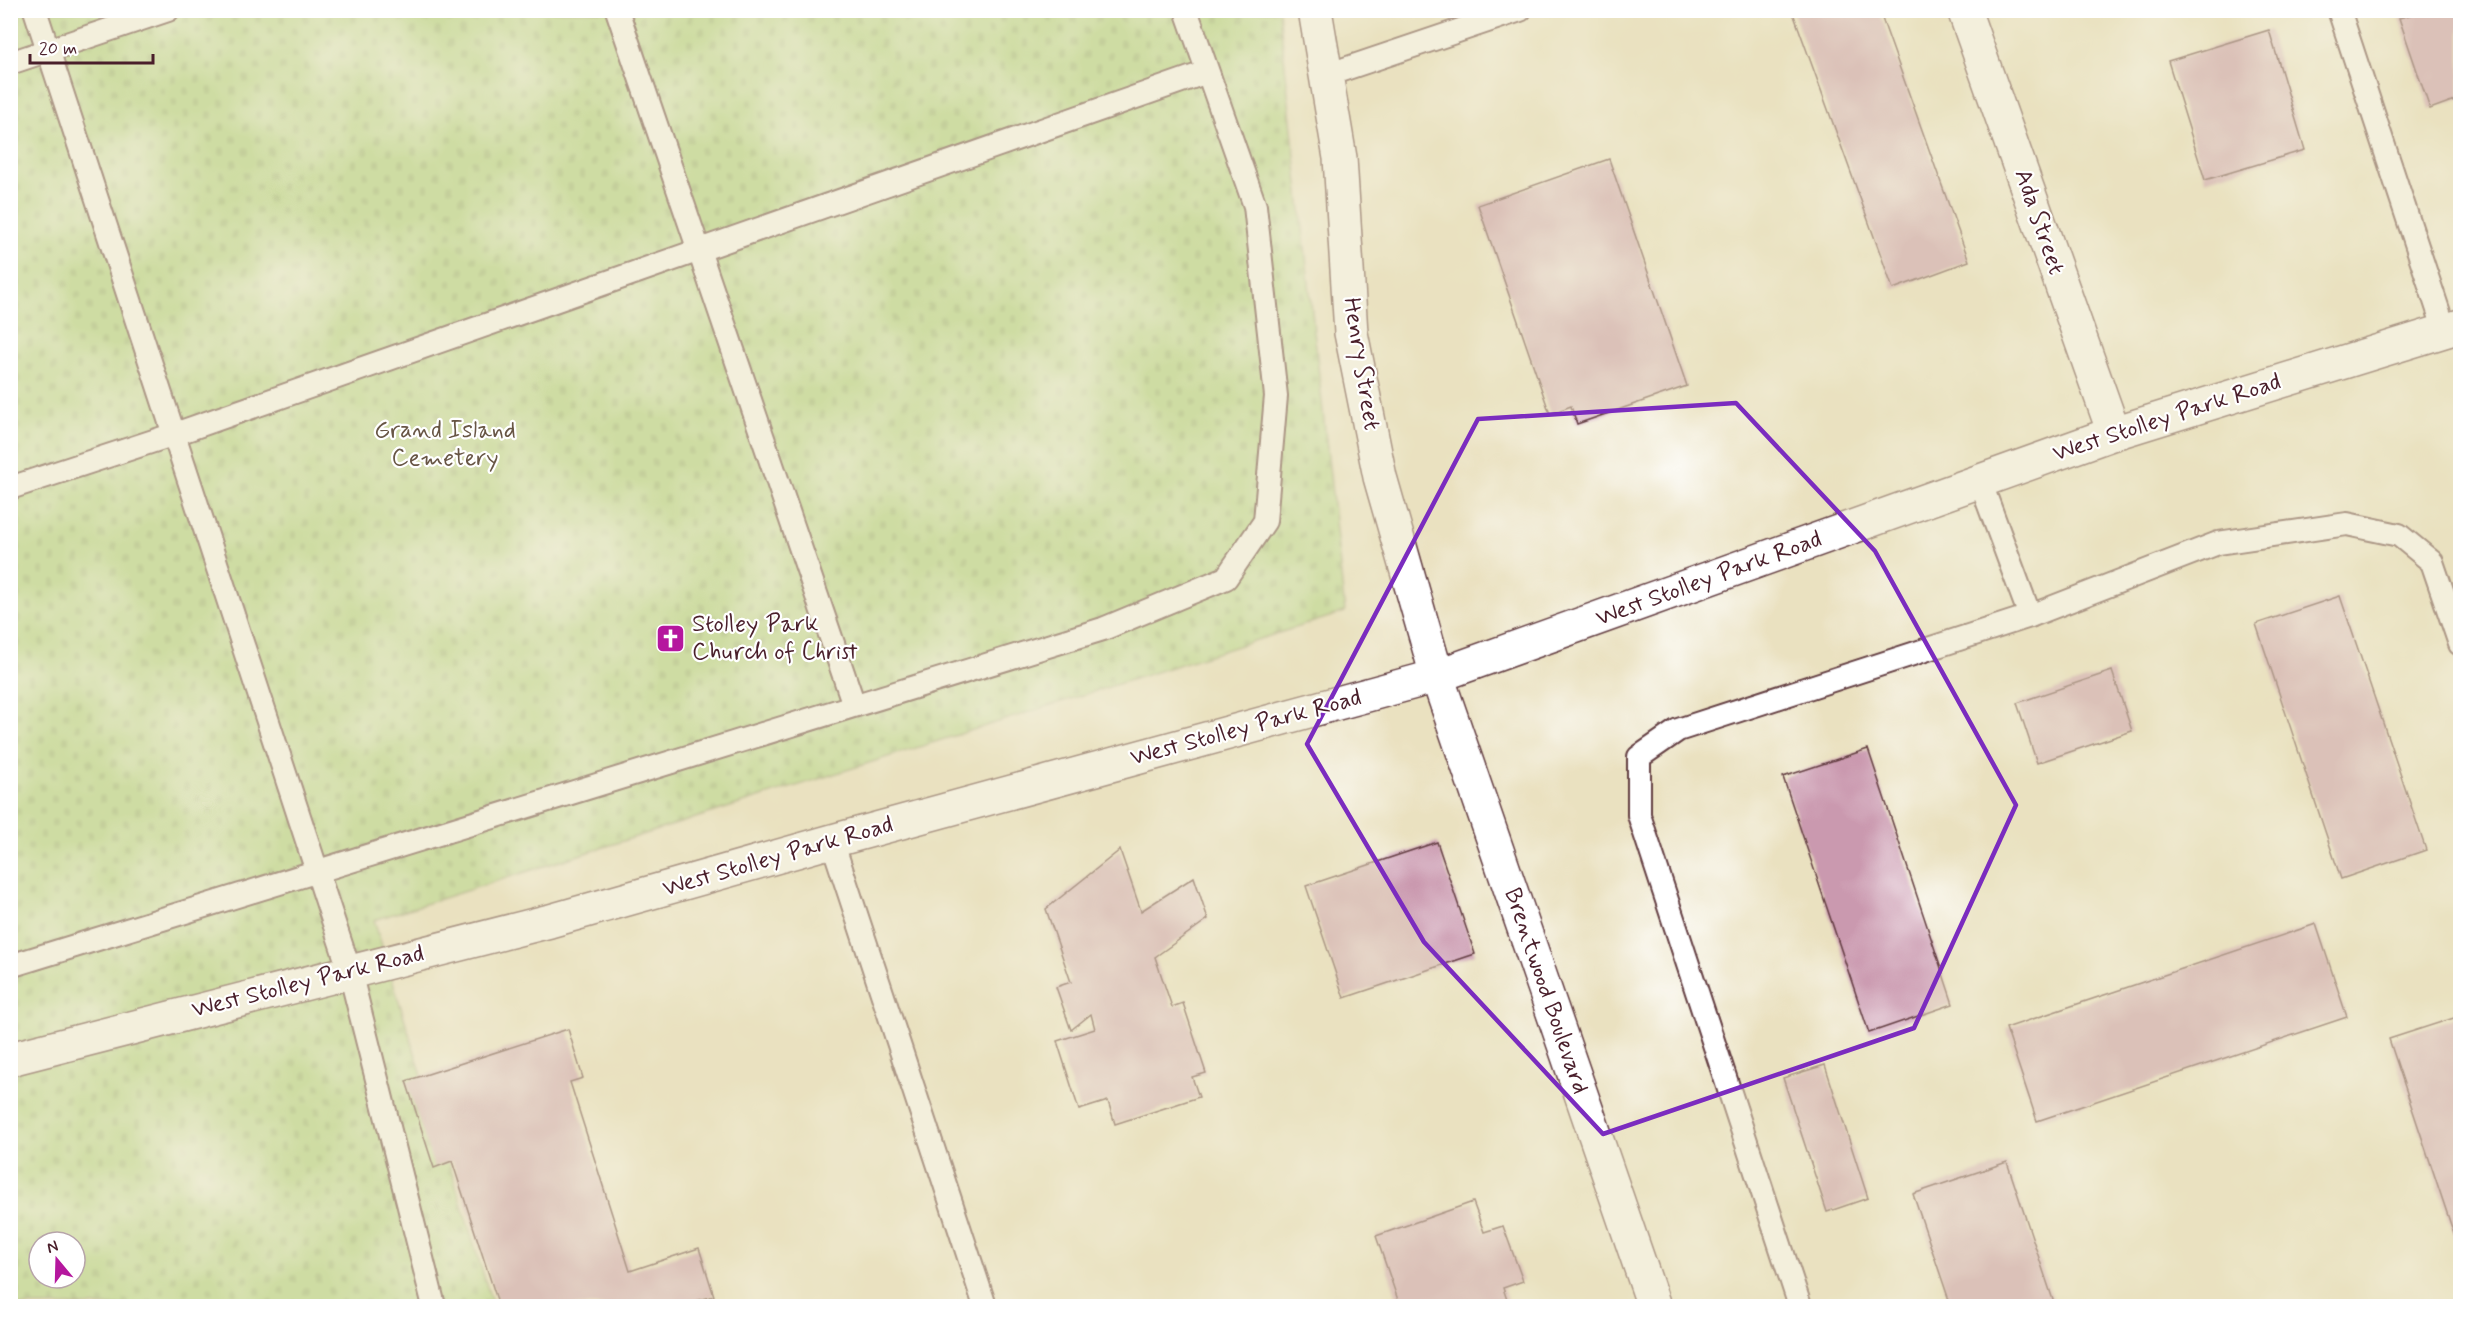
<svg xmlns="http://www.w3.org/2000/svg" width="2471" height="1317" font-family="Mynerve,sans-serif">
<defs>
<pattern id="cemetery-stones" width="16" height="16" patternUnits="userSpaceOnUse" patternTransform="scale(1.5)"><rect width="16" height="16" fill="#aed681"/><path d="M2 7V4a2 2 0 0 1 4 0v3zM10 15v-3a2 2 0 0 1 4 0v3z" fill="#97b770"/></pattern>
</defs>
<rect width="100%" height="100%" fill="#fff"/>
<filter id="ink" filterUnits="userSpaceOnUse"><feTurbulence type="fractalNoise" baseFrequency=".0167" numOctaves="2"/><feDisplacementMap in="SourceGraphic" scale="12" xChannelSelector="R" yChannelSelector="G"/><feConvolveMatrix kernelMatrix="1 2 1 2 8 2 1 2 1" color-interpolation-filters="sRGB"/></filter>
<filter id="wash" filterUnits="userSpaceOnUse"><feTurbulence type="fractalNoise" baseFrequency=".008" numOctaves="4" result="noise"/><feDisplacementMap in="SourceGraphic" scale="24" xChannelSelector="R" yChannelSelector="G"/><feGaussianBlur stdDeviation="1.35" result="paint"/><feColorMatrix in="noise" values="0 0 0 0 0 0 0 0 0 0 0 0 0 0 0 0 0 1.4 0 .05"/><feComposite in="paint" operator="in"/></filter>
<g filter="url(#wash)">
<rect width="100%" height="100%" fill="#eae1c0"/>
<!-- cemetery -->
<path fill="url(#cemetery-stones)" stroke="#7c7a56" stroke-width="1.5" fill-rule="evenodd" d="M10 11H1279L1345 612 374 920 493 1306H11ZM39 1242H75V1278H39Z"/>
<g id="blocks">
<!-- building -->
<g fill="#ca99af">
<path d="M1792 10H1879L1969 261 1893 289Z"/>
<path d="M2408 10H2460V98L2430 109 2399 18 2410 15Z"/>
<path d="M2269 30 2305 150 2205 180 2168 61Z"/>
<path d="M1609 159 1687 386 1577 424 1571 406 1550 414 1478 205Z"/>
<path d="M2340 596 2426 850 2341 879 2256 624Z"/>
<path d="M2112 671 2132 731 2037 763 2017 703Z"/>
<path d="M1868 749 1953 1004 1869 1033 1783 777Z"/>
<path d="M1437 842 1475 954 1344 998 1306 886Z"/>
<path d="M1120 850 1141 911 1194 877 1208 919 1155 957 1172 1007 1183 1003 1206 1073 1192 1077 1199 1097 1115 1124 1108 1101 1079 1110 1057 1041 1095 1029 1091 1014 1071 1030 1056 987 1071 982 1046 909Z"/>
<path d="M2316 924 2347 1017 2037 1121 2006 1028Z"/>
<path d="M2460 1016V1252L2389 1039Z"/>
<path d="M568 1029 583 1078 570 1082 630 1271 699 1248 714 1296 677 1306H499L452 1161 434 1168 406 1081Z"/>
<path d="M1825 1065 1868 1198 1827 1212 1783 1078Z"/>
<path d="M2007 1162 2055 1306H1951L1913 1194Z"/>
<path d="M1473 1202 1484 1232 1503 1226 1523 1281 1503 1288 1509 1306H1400L1376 1236Z"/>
</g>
</g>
</g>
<g filter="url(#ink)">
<use href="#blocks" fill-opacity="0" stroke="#623c41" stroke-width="1.5"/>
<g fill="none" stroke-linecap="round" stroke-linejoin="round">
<defs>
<g id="lane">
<path d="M35 10 350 972 434 1306"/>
<path d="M617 10 854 705"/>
<path d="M2339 10 2445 331"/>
<path d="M10 63 168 10"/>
<path d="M1327 75 1520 10"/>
<path d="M1980 481 2030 616"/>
<path d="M10 488 175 434 1207 72"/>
<path d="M832 841 985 1306"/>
<path d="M10 966 1103 629 1226 578 1265 521 1276 396 1255 206 1186 10"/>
<path d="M1800 1306 1639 815V757L1678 730 2030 616 2218 543 2347 524 2399 535 2432 562 2460 644"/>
</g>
<g id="street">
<path d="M1315 10 1340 158 1351 333 1380 477 1437 676 1654 1306"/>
<path d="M1964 10 2114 433"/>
</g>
<path id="secondary" d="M10 1059 550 921 832 841 1437 676 2114 433 2460 326"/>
</defs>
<!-- lane casing -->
<use href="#lane" stroke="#623c41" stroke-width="26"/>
<!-- street casing -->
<use href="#street" stroke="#623c41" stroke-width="36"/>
<!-- secondary casing -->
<use href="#secondary" stroke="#623c41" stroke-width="36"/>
<!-- lane -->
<use href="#lane" stroke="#fff" stroke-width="22"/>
<!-- street -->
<use href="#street" stroke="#fff" stroke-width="33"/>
<!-- secondary -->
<use href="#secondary" stroke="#fff" stroke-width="33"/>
</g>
</g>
<!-- marked area -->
<path d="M0 0H2471V1317H0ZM1736 403 1875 551 2016 805 1914 1028 1603 1134 1424 942 1307 744 1478 419Z" fill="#eae1c0" fill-opacity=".55" fill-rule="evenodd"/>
<path fill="none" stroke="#7b2cbf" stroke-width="4.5" stroke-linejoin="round" d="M1736 403 1875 551 2016 805 1914 1028 1603 1134 1424 942 1307 744 1478 419Z"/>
<!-- icons -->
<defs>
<symbol id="church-square" viewBox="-11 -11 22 22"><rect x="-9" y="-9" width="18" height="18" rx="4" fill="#b5179e" stroke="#fff"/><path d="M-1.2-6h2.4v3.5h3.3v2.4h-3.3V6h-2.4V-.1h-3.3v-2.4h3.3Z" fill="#fff"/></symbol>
</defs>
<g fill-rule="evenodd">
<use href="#church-square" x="654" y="622" width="33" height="33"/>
</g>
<g text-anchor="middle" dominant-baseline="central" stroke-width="4.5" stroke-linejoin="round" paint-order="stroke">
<!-- street labels -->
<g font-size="24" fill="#4a1f2b" stroke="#fff">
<text transform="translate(2039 222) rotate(71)">Ada Street</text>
<text transform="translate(1361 364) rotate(81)">Henry Street</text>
<text transform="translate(2167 418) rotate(-18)">West Stolley Park Road</text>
<text transform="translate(1709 579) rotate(-20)">West Stolley Park Road</text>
<text transform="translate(1246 728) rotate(-15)">West Stolley Park Road</text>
<text transform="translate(778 857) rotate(-16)">West Stolley Park Road</text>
<text transform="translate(308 982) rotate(-14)">West Stolley Park Road</text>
<text transform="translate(1546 991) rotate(71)">Brentwood Boulevard</text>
</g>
<!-- park labels -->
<g font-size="24" fill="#685645" stroke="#fff">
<text x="445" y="430">Grand Island<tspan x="445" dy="28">Cemetery</tspan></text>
</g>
<!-- poi labels -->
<g font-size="24" fill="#4a1f2b" stroke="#fff" text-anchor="start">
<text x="692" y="624">Stolley Park<tspan x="692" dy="28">Church of Christ</tspan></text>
</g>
</g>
<!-- margin -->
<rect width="2471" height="1317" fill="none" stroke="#fff" stroke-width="36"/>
<!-- north arrow -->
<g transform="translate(57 1260) rotate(341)"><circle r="28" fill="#ffffff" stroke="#b7a5aa" stroke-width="1.5"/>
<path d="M0-4.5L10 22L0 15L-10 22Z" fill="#b5179e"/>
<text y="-9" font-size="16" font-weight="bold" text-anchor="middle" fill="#4a1f2b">N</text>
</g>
<!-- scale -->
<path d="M30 54v9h123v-9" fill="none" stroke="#4a1f2b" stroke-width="3"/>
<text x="39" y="54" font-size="18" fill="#4a1f2b" stroke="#ffffff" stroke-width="4.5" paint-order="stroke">20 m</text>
</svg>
